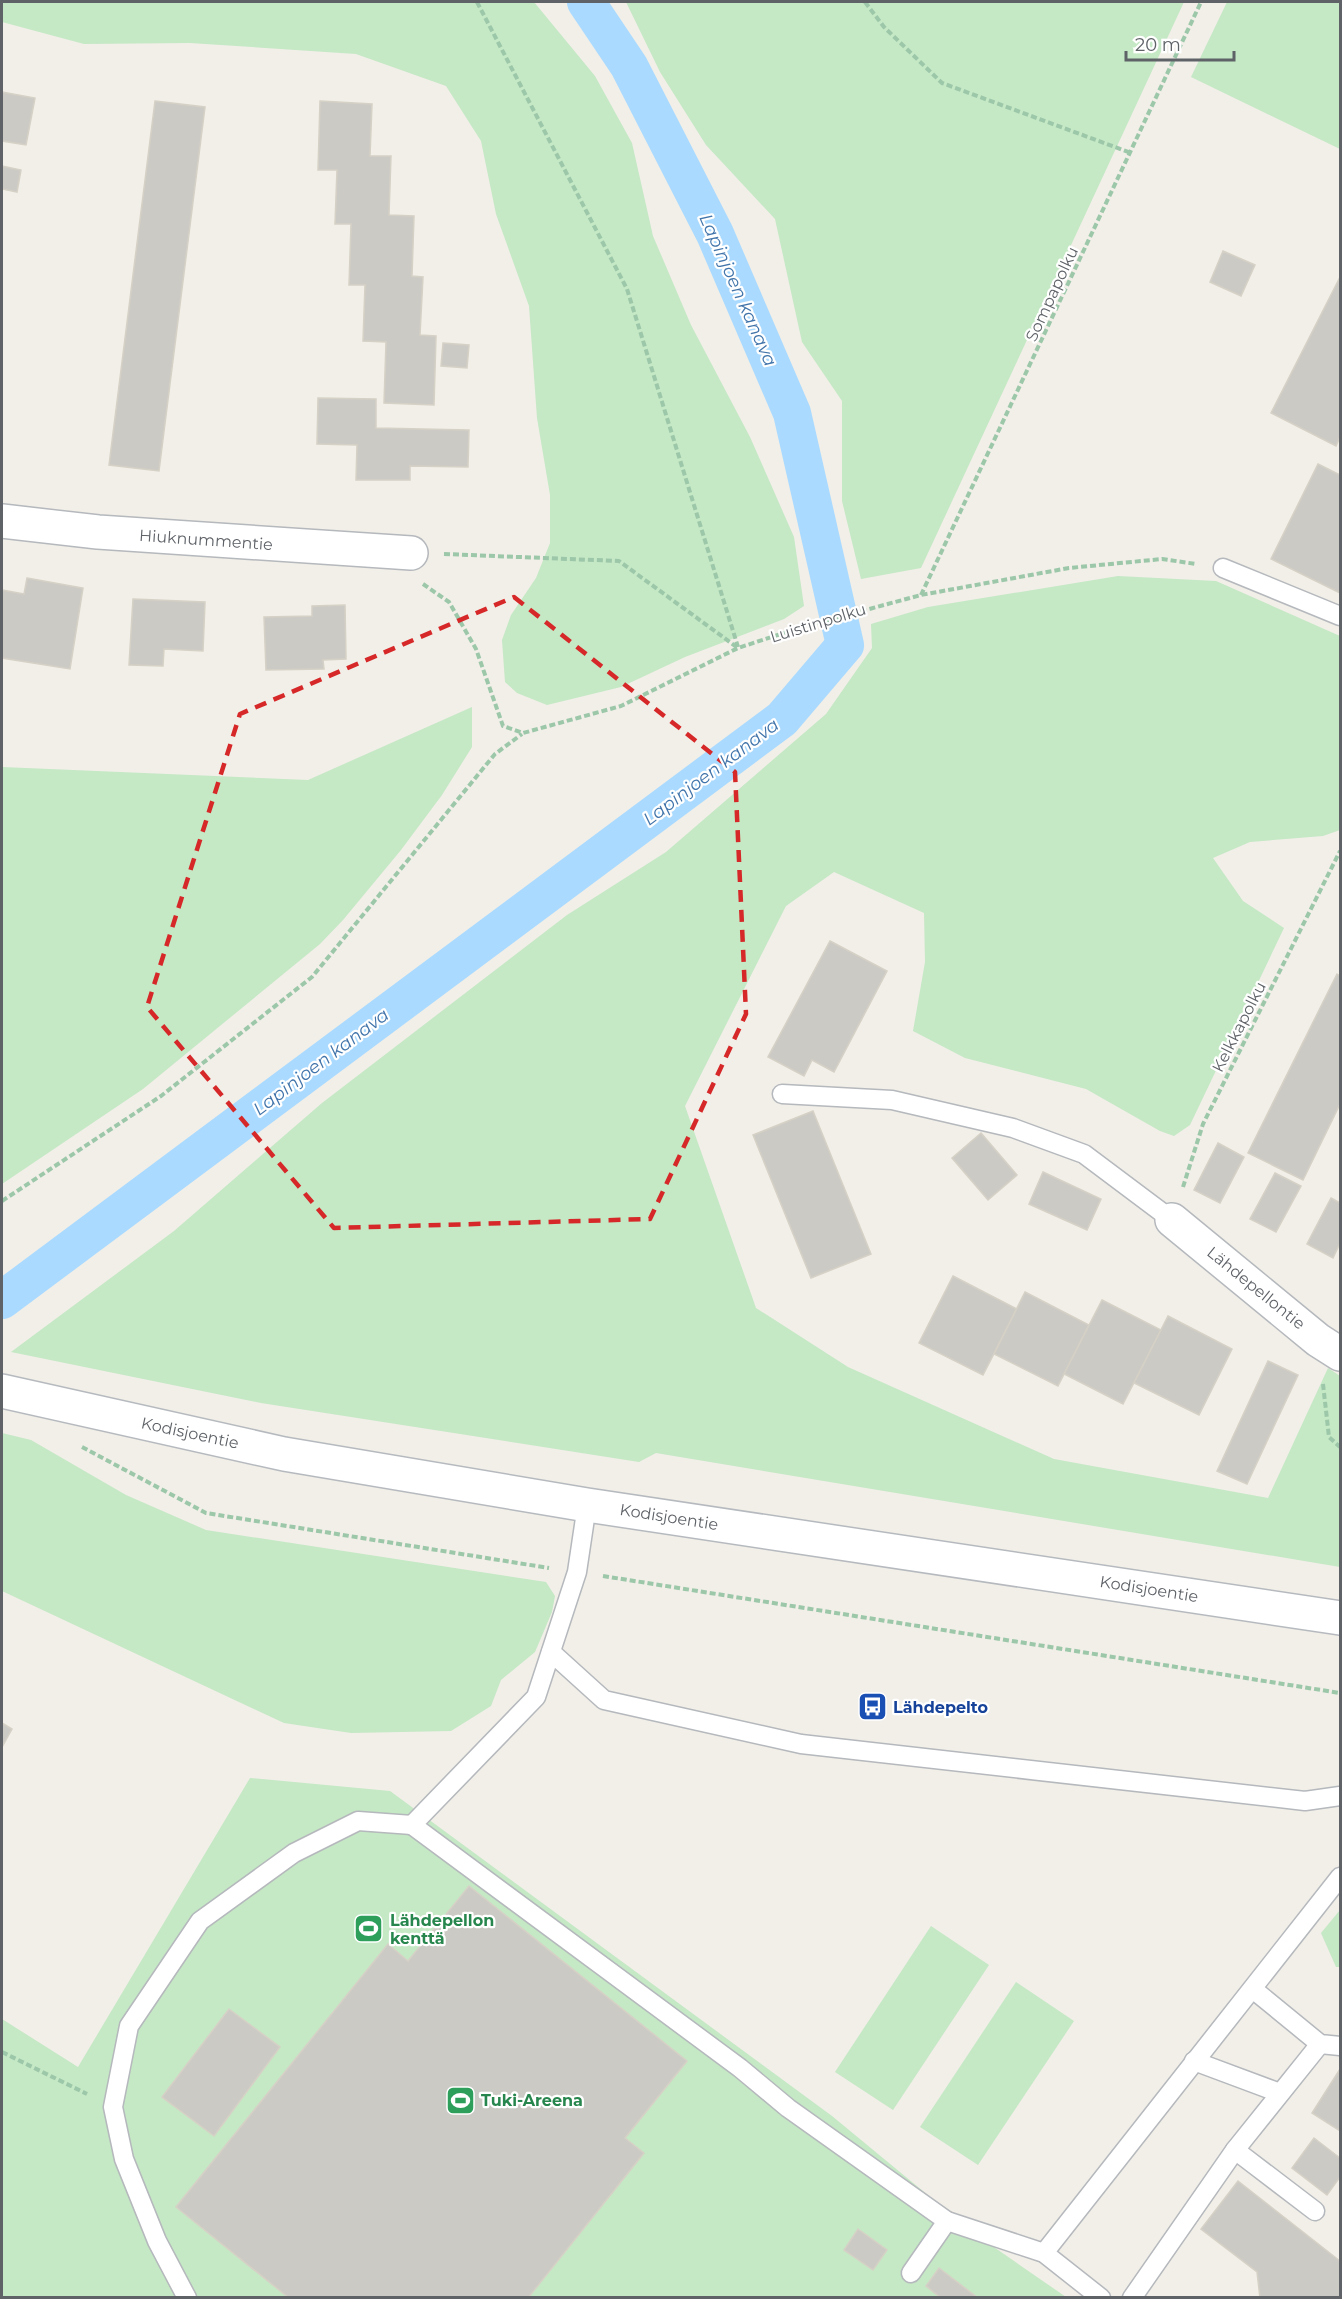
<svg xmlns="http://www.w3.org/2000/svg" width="1342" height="2299" font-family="Montserrat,sans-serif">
<rect width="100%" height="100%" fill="#f1efe8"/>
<!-- green -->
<g fill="#c5e8c5">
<path d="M2 2H534L595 76 632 143 653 236 691 325 750 437 794 537 804 606 784 619 685 657 621 687 547 705 517 693 505 682 502 640 511 615 536 578 550 543V495L537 418 529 306 496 214 481 141 446 86 356 54 190 43 84 44 2 22Z"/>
<path d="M626 2H1184L921 568 861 579 842 501V401L802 342 775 219 706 145 660 72Z"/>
<path d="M1227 2H1340V149L1191 77Z"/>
<path d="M1118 576 1216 581 1340 636V830L1323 836 1250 842 1213 858 1243 901 1284 928 1190 1125 1174 1136 1160 1131 1086 1089 965 1058 913 1031 925 962 924 913 834 872 786 906 685 1106 756 1308 848 1367 1054 1459 1268 1498 1328 1368 1340 1376V1567L656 1453 639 1462 261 1403 11 1352 174 1231 322 1103 567 915 666 852 826 714 872 648 871 624 928 607Z"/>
<path d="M472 707V747L442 795 401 850 343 920 320 944 143 1089 2 1184V767L308 780Z"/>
<path d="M2 1433 31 1440 126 1495 206 1530 546 1582 555 1596 552 1612 535 1652 501 1680 491 1706 451 1731 351 1733 284 1723 2 1591Z"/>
<path d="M250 1778 390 1791 832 2116 975 2234 1066 2297H2V2019L78 2067Z"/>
<path d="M1340 1910V1967H1336L1321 1933Z"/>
<path d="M931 1926 989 1965 893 2110 835 2072Z"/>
<path d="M1016 1982 1074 2021 978 2165 920 2127Z"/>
</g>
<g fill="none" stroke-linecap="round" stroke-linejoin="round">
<!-- canal -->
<path stroke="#aadaff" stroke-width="38" d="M2 1300 782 719 845 645 792 413 715 234 629 66 586 2"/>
</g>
<!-- building -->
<g fill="#cccac5" stroke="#d6d1c6" stroke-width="1.5">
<path d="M2 92 35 98 26 145 2 141Z"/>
<path d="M155 101 205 107 159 471 109 465Z"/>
<path d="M320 101 372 104 370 156H391L389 215 414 216 412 276 423 277 420 335 436 336 434 405 384 403 386 342 363 341 365 285H349L351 224H335L337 170H318Z"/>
<path d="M2 166 21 170 17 192 2 189Z"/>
<path d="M1223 251 1255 265 1241 296 1210 282Z"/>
<path d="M1340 277V437L1336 446 1271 413Z"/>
<path d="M443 343 469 345 467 368 441 366Z"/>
<path d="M318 398 376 399V428L469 430 468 467 410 466V480H356L357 445 317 444Z"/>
<path d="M1318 464 1340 475V593L1271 559Z"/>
<path d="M27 578 83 588 70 669 2 658V590L24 594Z"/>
<path d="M133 599 205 602 203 651 164 649 163 666 129 665Z"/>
<path d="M345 605 346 659 323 660 324 669 266 670 264 617 312 616V606Z"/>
<path d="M830 941 887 971 834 1072 812 1060 804 1076 768 1057Z"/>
<path d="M1337 974 1340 976V1104L1303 1180 1248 1153Z"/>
<path d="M813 1111 871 1254 811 1278 753 1135Z"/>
<path d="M981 1133 1017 1175 988 1200 952 1158Z"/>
<path d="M1218 1143 1244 1157 1220 1203 1194 1190Z"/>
<path d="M1043 1172 1101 1199 1087 1230 1029 1204Z"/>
<path d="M1275 1173 1301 1186 1276 1232 1250 1219Z"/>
<path d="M1331 1198 1340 1203V1243L1333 1258 1307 1244Z"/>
<path d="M953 1276 1017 1309 983 1375 919 1343Z"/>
<path d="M1025 1292 1089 1325 1058 1386 994 1354Z"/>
<path d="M1102 1300 1161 1330 1123 1404 1064 1374Z"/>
<path d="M1168 1316 1232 1349 1199 1415 1134 1383Z"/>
<path d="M1268 1361 1298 1375 1247 1484 1217 1471Z"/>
<path d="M2 1723 12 1729 2 1747Z"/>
<path d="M469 1886 687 2061 625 2138 644 2153 528 2298H289L176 2207 388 1944 408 1961Z"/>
<path d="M229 2009 280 2047 214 2136 162 2097Z"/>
<path d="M1340 2069V2131L1312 2113Z"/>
<path d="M1314 2138 1340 2158V2177L1327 2195 1292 2168Z"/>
<path d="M1238 2181 1340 2261V2298H1260L1257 2272 1201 2229Z"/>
<path d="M858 2229 887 2250 873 2270 844 2250Z"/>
<path d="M939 2268 978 2298H941L926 2286Z"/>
</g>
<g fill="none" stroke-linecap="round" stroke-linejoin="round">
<defs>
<g id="lane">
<path d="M1223 568 1340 616"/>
<path d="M782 1094 892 1100 1013 1128 1084 1154 1172 1220"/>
<path d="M587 1505 577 1572 536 1697 412 1825 740 2068 788 2108 947 2221 1044 2253 1101 2298"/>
<path d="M551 1652 604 1700 801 1744 1305 1801 1340 1796"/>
<path d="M1254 1990 1320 2044 1340 2046"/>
<path d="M1194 2061 1280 2093"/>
<path d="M1235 2150 1315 2211"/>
<path d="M1044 2253 1340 1877"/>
<path d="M911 2273 947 2221"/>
<path d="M187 2298 157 2241 124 2159 113 2107 129 2026 200 1921 294 1853 358 1821 412 1825"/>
<path d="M1132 2298 1235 2150 1320 2044"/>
</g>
<g id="street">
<path d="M2 521 98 532 411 553"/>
<path d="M1172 1220 1318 1340 1340 1354"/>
</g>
<path id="secondary" d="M2 1391 284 1454 587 1505 1340 1618"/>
</defs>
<!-- lane casing -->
<use href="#lane" stroke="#b5b8bc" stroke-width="21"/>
<!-- street casing -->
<use href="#street" stroke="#b5b8bc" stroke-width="36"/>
<!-- secondary casing -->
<use href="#secondary" stroke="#b6babf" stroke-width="36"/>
<!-- path -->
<g stroke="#9cc7a9" stroke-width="4" stroke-dasharray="6 3" stroke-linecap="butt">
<path d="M477 2 627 289 738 647"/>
<path d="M865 2 884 27 942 83 1131 153"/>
<path d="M444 554 619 561 738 648"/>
<path d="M423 584 449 602 476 649 503 726 523 733 621 706 738 648 799 628 921 595 1069 568 1162 559 1196 564"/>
<path d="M921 595 1201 2"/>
<path d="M1183 1187 1203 1124 1340 851"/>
<path d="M2 1201 161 1096 312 977 495 754 522 734"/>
<path d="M1323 1384 1329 1437 1340 1447"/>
<path d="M82 1447 206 1513 549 1568"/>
<path d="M603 1576 1340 1693"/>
<path d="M2 2052 87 2094"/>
</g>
<!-- lane -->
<use href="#lane" stroke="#fff" stroke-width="18"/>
<!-- street -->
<use href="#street" stroke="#fff" stroke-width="33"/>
<!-- secondary -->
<use href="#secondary" stroke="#fff" stroke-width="33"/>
</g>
<!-- marked area -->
<path fill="none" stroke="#d62828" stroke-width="4.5" stroke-dasharray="12 8" stroke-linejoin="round" d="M514 597 735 772 746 1014 650 1219 334 1228 147 1007 240 714Z"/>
<!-- icons -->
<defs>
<symbol id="bus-square" viewBox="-11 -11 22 22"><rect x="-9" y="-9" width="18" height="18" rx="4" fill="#1a4fb4" stroke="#fff"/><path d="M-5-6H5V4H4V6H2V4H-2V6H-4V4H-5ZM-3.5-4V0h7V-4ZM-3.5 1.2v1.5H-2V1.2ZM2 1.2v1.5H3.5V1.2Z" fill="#fff"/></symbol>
<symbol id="stadium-square" viewBox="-11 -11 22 22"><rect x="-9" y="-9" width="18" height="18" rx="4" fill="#2e9e5b" stroke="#fff"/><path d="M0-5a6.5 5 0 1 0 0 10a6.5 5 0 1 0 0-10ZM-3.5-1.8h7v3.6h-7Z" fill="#fff"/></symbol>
</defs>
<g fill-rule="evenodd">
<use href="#bus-square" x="856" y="1690" width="33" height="33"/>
<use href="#stadium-square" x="352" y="1912" width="33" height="33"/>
<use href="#stadium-square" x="444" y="2084" width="33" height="33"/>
</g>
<g text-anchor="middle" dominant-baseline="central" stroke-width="4.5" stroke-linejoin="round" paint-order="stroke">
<!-- street labels -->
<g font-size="16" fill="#5f6368" stroke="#fff">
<text transform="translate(1052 294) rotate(-65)">Sompapolku</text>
<text transform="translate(206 540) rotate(4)">Hiuknummentie</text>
<text transform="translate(818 623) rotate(-17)">Luistinpolku</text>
<text transform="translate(1239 1027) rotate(-63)">Kelkkapolku</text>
<text transform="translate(1256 1288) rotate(39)">Lähdepellontie</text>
<text transform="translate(190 1433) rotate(12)">Kodisjoentie</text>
<text transform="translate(669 1517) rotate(9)">Kodisjoentie</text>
<text transform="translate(1149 1589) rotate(9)">Kodisjoentie</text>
</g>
<!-- transit labels -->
<g font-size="16" font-weight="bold" fill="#164399" stroke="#fff" text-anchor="start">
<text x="893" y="1707">Lähdepelto</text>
</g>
<!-- leisure labels -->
<g font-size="16" font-weight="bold" fill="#27864d" stroke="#fff" text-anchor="start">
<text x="390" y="1920">Lähdepellon<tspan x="390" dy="18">kenttä</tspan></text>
<text x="481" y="2100">Tuki-Areena</text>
</g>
<!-- water labels -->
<g font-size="18" font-style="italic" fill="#4174aa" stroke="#fff">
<text transform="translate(738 290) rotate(66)">Lapinjoen kanava</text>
<text transform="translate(711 772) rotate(-37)">Lapinjoen kanava</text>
<text transform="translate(321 1062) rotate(-37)">Lapinjoen kanava</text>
</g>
</g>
<!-- border -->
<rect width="1342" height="2299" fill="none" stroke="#5f6368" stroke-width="6"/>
<!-- scale -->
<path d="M1126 51v9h108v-9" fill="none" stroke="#5f6368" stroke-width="3"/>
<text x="1135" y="51" font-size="18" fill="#5f6368" stroke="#ffffff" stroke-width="4.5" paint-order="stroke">20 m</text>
</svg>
